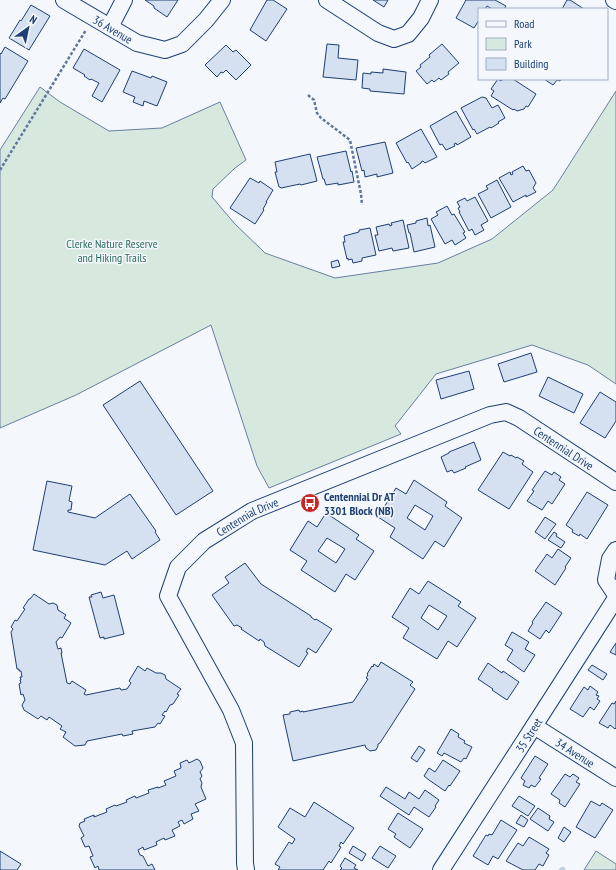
<svg xmlns="http://www.w3.org/2000/svg" width="616" height="870" font-family="'PT Sans Narrow',sans-serif">
<rect width="100%" height="100%" fill="#f4f7fb"/>
<!-- green -->
<g fill="#d7e8df" stroke="#687fa3">
<path d="M40 87 60 102 109 131 162 128 220 102 246 160 235 168 213 189 212 197 235 224 265 253 335 278 438 263 492 239 553 190 616 91V384L588 365 532 345 436 374 395 426 401 434 269 488 257 466 211 325 76 395 0 428V150Z"/>
<path d="M596 851 616 864V870H584Z"/>
</g>
<g fill="none" stroke-linecap="round" stroke-linejoin="round">
<!-- stream -->
<path stroke="#bed0e5" stroke-width="4.5" d="M561 870 563 869"/>
</g>
<!-- building -->
<g fill="#d5e0f0" stroke="#1d3f73" fill-rule="evenodd">
<path d="M145 0H178L167 17 154 8V6Z"/>
<path d="M267 0H273L287 9 266 41 250 30Z"/>
<path d="M373 0H388L384 7Z"/>
<path d="M466 0H495L506 6 504 9H492L487 6 485 9H479V20L474 28 456 18Z"/>
<path d="M567 0H570L584 9H562Z"/>
<path d="M31 5 50 16 29 50 9 38 20 20 21 21Z"/>
<path d="M327 44 339 45 338 58 358 60 356 80 323 77Z"/>
<path d="M442 44 459 63 448 72 449 74 441 80 439 78 434 82 432 80 427 84 416 71 421 67 420 65 430 57 429 55Z"/>
<path d="M226 45 233 52 236 50 251 65 236 80 226 70 223 73 221 72 217 77 205 65Z"/>
<path d="M5 47 28 61 5 99 3 98 0 103V53L1 54Z"/>
<path d="M84 49 120 70 102 102 92 96 99 83 91 79 90 80 84 76 85 75 73 68Z"/>
<path d="M383 69 406 72 404 94 370 91V89L362 88 363 73 371 74V72L383 73Z"/>
<path d="M132 71 151 78 152 76 167 82 157 106 144 101 143 106 133 102 135 97 123 92Z"/>
<path d="M498 79 501 81 502 79H513L536 94 528 107 526 106 524 109 517 111 514 109 513 110 491 96 494 91 491 89Z"/>
<path d="M544 79H561L560 81 557 80 553 85Z"/>
<path d="M482 97 486 98 492 108 498 105 505 118 498 122 499 123 491 128 490 127 477 134 474 129 473 130 461 108Z"/>
<path d="M456 111 471 137 457 145 456 143 454 144 455 146 446 150 442 144 440 145 430 126Z"/>
<path d="M421 129 437 157 425 163 423 161 421 162V163L412 169 408 162 407 163 396 143Z"/>
<path d="M385 142 393 173 377 177V174L365 177 364 170 362 171 356 148Z"/>
<path d="M346 151 351 172 352 171 354 182 338 185V183L326 185 324 179H323L317 157Z"/>
<path d="M310 154 317 181 301 185 300 184 281 188 280 187H279L275 172H277L275 162Z"/>
<path d="M523 166 526 171 529 170 536 183 533 188 536 192 526 197V195L513 202 499 178 510 172 511 175 513 174 512 172Z"/>
<path d="M250 178 259 183 260 181 273 190 266 202H267L263 209 264 210 255 224 230 208Z"/>
<path d="M497 180 511 207 491 218 478 194 488 189 486 186Z"/>
<path d="M475 197 488 221 481 225 484 230 475 235 472 229 469 231 459 212H460L458 208 460 207 457 202 465 198 467 201Z"/>
<path d="M447 206 452 215 454 214 465 232 463 233 466 238 455 245 452 240 445 244 431 219 438 215 436 212Z"/>
<path d="M427 218 428 226 430 225 435 247 414 252 410 233H409L407 225 416 223V221Z"/>
<path d="M403 220 409 248 393 251 392 248 379 251 375 235H378L376 227 389 224 390 226 392 225 391 223Z"/>
<path d="M370 228 376 255 362 258V261L353 263 352 259 348 260V258L347 259 343 242H345L344 236 359 232V230Z"/>
<path d="M338 260 340 266 332 268 331 262Z"/>
<path d="M531 353 537 372 504 382 498 364Z"/>
<path d="M469 371 474 389 441 399 436 380Z"/>
<path d="M548 377 583 394 574 413 539 396Z"/>
<path d="M140 381 213 491 176 515 103 405Z"/>
<path d="M600 392 616 402V421L605 438 580 423Z"/>
<path d="M474 442 481 460 465 467 466 468 454 473 452 470 447 472 441 457 449 453V452Z"/>
<path d="M503 452 510 456 511 455 516 458 517 457 524 461 522 464 533 472 509 509 478 490Z"/>
<path d="M545 471 552 475 554 472 561 477 559 480 565 484 552 504 548 501 542 510 527 501 534 491 532 490Z"/>
<path d="M414 480 447 502 445 506 462 518 444 547 435 541 423 559 390 537 395 528 378 517 396 488 406 494ZM415 505 433 516 425 530 407 518Z"/>
<path d="M47 481 72 486 69 501 72 502 71 510H68V512L95 518 130 494 156 531 155 532 160 540 132 559 127 551 105 565 33 550Z"/>
<path d="M587 492 608 505 587 539 580 534 579 536 572 532 573 530 566 525Z"/>
<path d="M326 513 359 535 356 539 374 551 355 580 346 574 335 592 301 570 307 561 290 550 308 521 317 527ZM327 538 345 549 336 563 318 551Z"/>
<path d="M545 517 556 524 545 539 535 532Z"/>
<path d="M554 532 557 534 556 536 565 542 561 548 548 540Z"/>
<path d="M558 549 571 558 565 567 566 568 555 585 535 571 547 554 552 558Z"/>
<path d="M245 563 261 584 311 616V617L315 620 316 619 332 629 316 653 308 648 306 652 308 653 299 667 265 646 264 642 260 639 259 641 241 629 242 628 237 625 234 626 212 595 229 583 225 577Z"/>
<path d="M428 581 461 602 458 606 476 618 457 647 448 641 437 659 403 638 409 628 392 617 410 588 419 594ZM429 605 447 616 438 630 421 618Z"/>
<path d="M101 592 103 598 114 595 124 634 104 639V637L100 638 89 597H92L91 595Z"/>
<path d="M34 594 49 604 53 603 57 605 58 610 66 615 64 618 71 623 62 638 60 637 56 642 58 649 61 648 62 653H61L67 683 70 684 72 681 86 690 84 694 86 695 120 688 121 690 127 689 131 683 129 681 138 666 145 671 147 668 156 673H161L165 675 166 679 181 689 177 694 179 695 173 704 170 705 166 712 165 711 162 715 165 716 160 724 158 723 155 727 132 731 133 734 123 736 122 734 87 741 85 745 75 746 63 737 66 732 60 729 62 726 49 717 47 720 41 716 38 719 24 710 22 705 25 700 23 694 21 695 19 684 21 683 20 680H21L20 677H22L21 671H19V669H17L11 632 13 629 11 627 15 620 17 621 25 609 23 608 29 599H30Z"/>
<path d="M546 602 562 613 549 633 546 630 540 639 528 631 533 623 532 622Z"/>
<path d="M512 632 529 642 525 649 535 655 524 672 507 660 513 650 505 645Z"/>
<path d="M616 643V655L610 652Z"/>
<path d="M381 662 413 682 410 685 415 689 380 743 378 744V746L376 750 370 751 366 748 365 745 293 761 283 715 290 714V712L299 710 300 712 303 711V712L353 702 368 679 366 678 368 675 367 674 372 666 373 667 374 664 378 667Z"/>
<path d="M488 663 502 673 503 671 519 682 507 700 492 690 493 689 478 679Z"/>
<path d="M592 665 607 674 603 680 588 670Z"/>
<path d="M590 686 598 692 596 695 599 696 597 699 600 701 594 710 590 707 583 717 570 709 584 687 588 690Z"/>
<path d="M616 701V728L615 729 610 725 608 728 599 723 612 703 614 704Z"/>
<path d="M451 729 459 734 458 737 465 741 464 743 472 747 466 759 464 758 461 762 444 753 442 756 437 753Z"/>
<path d="M419 746 425 750 417 762 411 758Z"/>
<path d="M535 756 548 764 539 778 541 779 535 787 531 785 529 788 523 785 525 781 521 778Z"/>
<path d="M197 759 200 761 203 768 200 772 202 776 200 779 202 783 201 787 206 799 195 804 199 811 191 814 193 819 184 824 182 820 178 822 180 826 172 830 175 836 165 840 164 838 156 842 157 845 144 850 143 847 138 850 140 855 143 856 148 866 152 864 155 870H99L98 866 95 868 90 857 93 856 89 846 85 847 81 838 84 836 79 826 80 823 85 821 84 819 94 815V817L107 812 106 809 115 805 116 806 127 802 126 800 135 796 136 798 149 793 148 790 158 787V788L166 785 164 781 176 776 174 771 181 768 180 763 187 760 189 763Z"/>
<path d="M443 760 460 771 450 786 449 785 445 791 429 780 424 776 429 768 435 772Z"/>
<path d="M565 774 570 777 573 774 579 778 576 782 580 784 565 807 559 803 560 800 551 794Z"/>
<path d="M386 787 405 799 409 792 419 799 425 790 439 800 435 806 436 807 429 817 414 807 409 815 380 796Z"/>
<path d="M519 796 535 806 528 816 512 806Z"/>
<path d="M591 801 600 806 602 803 613 810 595 838 576 827Z"/>
<path d="M314 802 354 828 343 844 341 842 339 846 341 847 331 863 329 861 323 870H278L280 867 275 864 289 842 292 844 295 839 278 827 290 808 305 817Z"/>
<path d="M538 808 550 816 549 819 554 822 548 831 530 819Z"/>
<path d="M398 813 423 829 410 848 394 837 396 834 388 829Z"/>
<path d="M521 815 528 820 524 827 516 823Z"/>
<path d="M501 820 517 830 498 859 493 856 488 865 473 856 486 835 488 836 489 834 492 835Z"/>
<path d="M564 827 571 832 564 842 558 838Z"/>
<path d="M529 837 549 849 546 853 549 855 543 866 539 864 535 870H523L506 861 518 843 523 846Z"/>
<path d="M353 846 366 854 362 861 349 853Z"/>
<path d="M380 846 396 856 388 868 372 858Z"/>
<path d="M0 851 21 864 17 870H0Z"/>
<path d="M345 858 356 865 354 868 358 870H340L342 868 340 866Z"/>
</g>
<g fill="none" stroke-linecap="round" stroke-linejoin="round">
<defs>
<g id="minor">
<path id="s1" d="M64 0 137 43 165 50 182 44 206 20 222 0"/>
<path d="M327 0 378 33 394 39 408 34 421 18 430 0"/>
<path d="M614 0 616 1"/>
<path d="M110 27 124 0"/>
<path d="M616 550 610 559 606 580 616 595"/>
<path id="s2" d="M534 726 616 778"/>
<path id="s3" d="M246 870 245 863 244 743 231 710 168 596 178 567 204 541 252 511 490 415 506 412 519 418 616 482"/>
<path id="s4" d="M441 870 534 726 616 598"/>
</g>
</defs>
<!-- minor casing -->
<use href="#minor" stroke="#1d3f73" stroke-width="18"/>
<!-- path -->
<g stroke="#5e769c" stroke-width="2.5" stroke-dasharray="3 2" stroke-linecap="butt">
<path d="M308 95 314 100 317 113 321 118 350 140 361 194 362 205"/>
<path d="M0 170 86 30"/>
</g>
<!-- minor -->
<use href="#minor" stroke="#f4f7fb" stroke-width="16"/>
</g>
<!-- icons -->
<defs>
<symbol id="bus-disc" viewBox="-11 -11 22 22"><circle r="9.5" fill="#c62828" stroke="#f4f7fb"/><path d="M-5-6H5V4H4V6H2V4H-2V6H-4V4H-5ZM-3.5-4V0h7V-4ZM-3.5 1.2v1.5H-2V1.2ZM2 1.2v1.5H3.5V1.2Z" fill="#fff"/></symbol>
</defs>
<g fill-rule="evenodd">
<use href="#bus-disc" x="299" y="492" width="22" height="22"/>
</g>
<g text-anchor="middle" dominant-baseline="central" stroke-width="3" stroke-linejoin="round" paint-order="stroke">
<!-- street labels -->
<g font-size="12" fill="#1d3f73" stroke="#f4f7fb">
<text stroke="none"><textPath href="#s1" startOffset="57">36 Avenue</textPath></text>
<text stroke="none"><textPath href="#s3" startOffset="758">Centennial Drive</textPath></text>
<text stroke="none"><textPath href="#s3" startOffset="410">Centennial Drive</textPath></text>
<text stroke="none"><textPath href="#s4" startOffset="161">35 Street</textPath></text>
<text stroke="none"><textPath href="#s2" startOffset="49">34 Avenue</textPath></text>
</g>
<!-- park labels -->
<g font-size="12" fill="#2c6c60" stroke="#f4f7fb">
<text x="112" y="243">Clerke Nature Reserve<tspan x="112" dy="14">and Hiking Trails</tspan></text>
</g>
<!-- poi labels -->
<g font-size="12" font-weight="bold" fill="#1d3f73" stroke="#f4f7fb" text-anchor="start">
<text x="324" y="496">Centennial Dr AT<tspan x="324" dy="14">3301 Block (NB)</tspan></text>
</g>
</g>
<!-- legend -->
<rect x="478" y="8" width="130" height="72" fill="#f4f7fb" stroke="#9eadc5"/>
<rect x="486" y="21" width="20" height="6" fill="#f4f7fb" stroke="#9eadc5"/>
<text x="514" y="28" font-size="12" fill="#1d3f73">Road</text>
<rect x="486" y="38" width="20" height="12" fill="#d7e8df" stroke="#9eadc5"/>
<text x="514" y="48" font-size="12" fill="#1d3f73">Park</text>
<rect x="486" y="58" width="20" height="12" fill="#d5e0f0" stroke="#9eadc5"/>
<text x="514" y="68" font-size="12" fill="#1d3f73">Building</text>
<!-- north arrow -->
<g transform="translate(28 28) rotate(33)" stroke="#f4f7fb" stroke-width="3" paint-order="stroke">
<path d="M0-3L7 15L0 10L-7 15Z" fill="#1d3f73"/>
<text y="-6" font-size="11" font-weight="bold" text-anchor="middle" fill="#1d3f73">N</text>
</g>
</svg>
